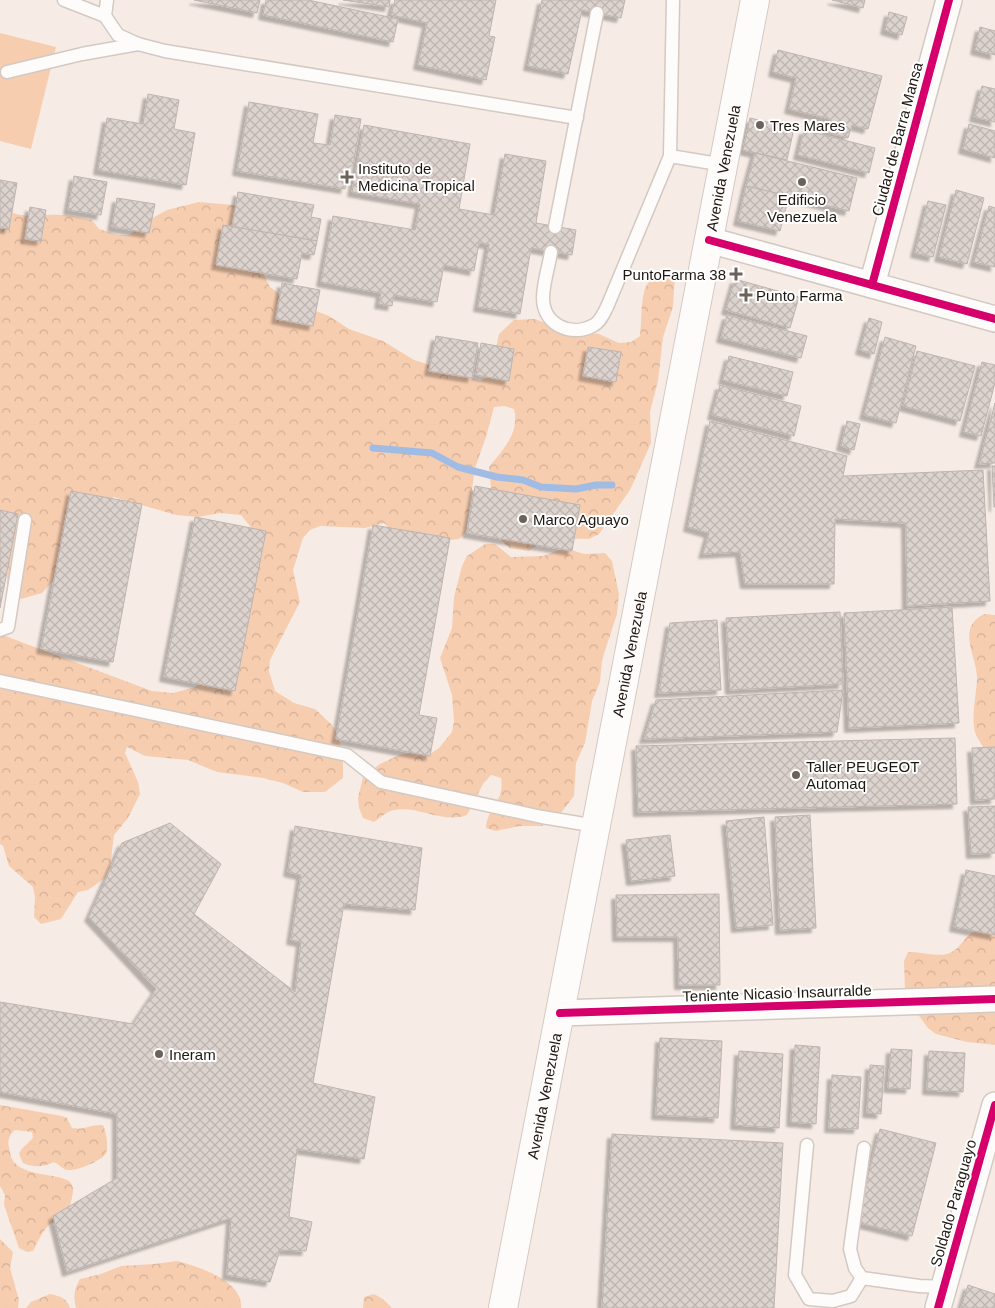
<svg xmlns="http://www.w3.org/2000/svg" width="995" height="1308" font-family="Arial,sans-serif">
<defs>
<pattern id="forest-crowns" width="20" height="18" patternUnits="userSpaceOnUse" patternTransform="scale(1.25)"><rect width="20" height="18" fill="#f7cdb0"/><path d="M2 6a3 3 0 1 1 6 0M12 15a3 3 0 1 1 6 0" fill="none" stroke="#d3af96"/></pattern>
<pattern id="building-cross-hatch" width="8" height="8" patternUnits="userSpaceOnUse" patternTransform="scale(1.25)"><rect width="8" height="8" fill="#ddd3ce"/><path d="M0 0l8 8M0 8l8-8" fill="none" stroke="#bdb4b0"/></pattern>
<filter id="shadow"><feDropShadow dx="-4.5" dy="4.5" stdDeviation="1" flood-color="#0004"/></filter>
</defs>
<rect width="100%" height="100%" fill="#f7ece5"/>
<!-- forest -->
<g fill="url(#forest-crowns)">
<path d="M199 202 234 205 242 212 254 256 270 287 288 300 329 316 349 329 383 341 414 360 480 381 490 375 499 334 514 320 535 319 566 331 599 334 619 343 631 342 640 336C642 321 640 294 648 283 652 277 658 273 664 270L675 274 673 307 663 337 658 381 650 412 651 443 630 490 599 534 589 539 547 538 529 551 509 548 501 540 499 529 500 508 491 488 489 467C503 449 520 433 514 409L504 406 494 407 486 437 475 468 466 532 459 539 408 544 398 538 384 523 365 528 320 526 310 530 303 538 293 570 300 602 270 660 269 671 275 691 294 703 315 709 332 725 338 735 343 756V778L325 792H303L283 783 263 778 217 772 188 760 145 756 127 747 125 753 138 782 140 794 128 818 114 835 110 867 105 878 88 890 78 892 61 919 41 924 34 917 35 897 33 887 9 866 3 846 0 844V634L152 691 173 693 195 687 210 672 254 531 241 515 220 513 198 517 176 515 114 497 77 516 58 576 42 593 21 599 7 586 8 526 0 519V206C24 222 36 213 61 215 71 215 82 218 92 220L99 229 118 235H129L147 221 167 210Z"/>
<path d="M485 544H495L511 557 543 556 565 548 584 554 605 553 612 561 619 594 617 614 602 660 600 682 592 701 585 743 576 763 574 796 560 814 542 826H519L496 831 486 828C487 807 505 802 501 778L491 775 483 784 467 815C442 824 419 805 394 810 387 811 380 818 374 822L363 818 359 808 358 798 363 777 380 764 399 755 409 753 430 754 439 748 452 732 454 721 452 695 440 658 452 628 454 597 462 566 467 556Z"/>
<path d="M984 614 995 615V752L986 751C983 746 978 740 976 735 970 719 977 693 977 677 976 654 956 628 984 614Z"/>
<path d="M995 923V1045L967 1042 936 1034 928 1028 908 1001 905 992 904 961 908 952C921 951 934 957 947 954 958 951 962 941 970 934 977 928 986 926 995 923Z"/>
<path d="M0 1105 62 1116 67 1118 72 1128C86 1130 90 1124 103 1125 106 1132 109 1146 106 1153 104 1160 75 1172 67 1170 62 1169 59 1164 54 1162 44 1167 34 1168 23 1163L19 1154C22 1146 29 1144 33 1137L32 1132 15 1130C10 1134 7 1140 9 1147 10 1152 11 1161 16 1164 27 1175 54 1174 67 1180 71 1182 73 1186 73 1190 73 1197 68 1216 63 1218 58 1221 54 1221 49 1225 41 1233 38 1242 33 1251L27 1252 19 1248 4 1205 5 1195 0 1186Z"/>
<path d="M0 1239 13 1252 10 1268 19 1300 18 1308H0Z"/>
<path d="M177 1261C197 1266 244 1281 241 1308H76C73 1296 74 1289 80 1279L101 1274 121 1266 154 1264Z"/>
<path d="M50 1294C60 1296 67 1298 70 1308H26L31 1302Z"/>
<path d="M374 1294 383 1299 392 1308H363L364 1297Z"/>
</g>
<!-- pitch -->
<path fill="#f7cdb0" d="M0 33 56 47 31 149 0 141Z"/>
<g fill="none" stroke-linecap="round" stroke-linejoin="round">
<!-- stream -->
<path stroke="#a0bce5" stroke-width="7" d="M373 448 432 453 458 467 497 477 523 480 541 487 576 489 596 485H612"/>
</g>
<!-- building -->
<g fill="url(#building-cross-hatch)" stroke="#beb4b0" filter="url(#shadow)">
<path d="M194 0H260L257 13Z"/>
<path d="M266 0H308L398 19 393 42 263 15Z"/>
<path d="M343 0H390L389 7Z"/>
<path d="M395 0H496L489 36 495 37 486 80 418 65 427 23 391 15Z"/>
<path d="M542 0H625L621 18 582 10 568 74 528 66Z"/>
<path d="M832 0H865L863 8Z"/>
<path d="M889 12 907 17 902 35 885 30Z"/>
<path d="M980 27 995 31V55L975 50Z"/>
<path d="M778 50 882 76 868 129 852 125 848 138 826 132 830 119 789 109 796 78 773 72Z"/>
<path d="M982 86 995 89V122L974 117Z"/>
<path d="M148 94 179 100 174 129 195 133 186 185 98 170 107 118 143 124Z"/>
<path d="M249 102 318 114 313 143 330 145 335 115 361 119 353 166H349L345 189 237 171Z"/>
<path d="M750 118 794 128 787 160 743 150Z"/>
<path d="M969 124 995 131V158L963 149Z"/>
<path d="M364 125 470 144 459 209 494 215 505 154 546 161 536 223 576 230 572 255 531 248 520 314 478 307 489 244 479 243 474 271 444 265 437 302 394 295 392 306 379 304 381 293 321 282 333 216 415 230 420 204 352 192Z"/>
<path d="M804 130 875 148 869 173 798 155Z"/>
<path d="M755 153 857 178 849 211 746 186Z"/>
<path d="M74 176 107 182 101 215 68 210Z"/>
<path d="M0 180 17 183 9 229 0 228Z"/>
<path d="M746 186 789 196 780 231 738 221Z"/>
<path d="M956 190 984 198 967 264 939 257Z"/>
<path d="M238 192 314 205 311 217 321 219 317 241 232 227Z"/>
<path d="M117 198 155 204 149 233 112 227Z"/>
<path d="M928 201 946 205 933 257 915 253Z"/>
<path d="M989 206 995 208V267L974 262Z"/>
<path d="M30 207 46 210 41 241 25 239Z"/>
<path d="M223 225 317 241 314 255 302 253 297 279 216 265Z"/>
<path d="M735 279 799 297 790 328 726 310Z"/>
<path d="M282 283 320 290 313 326 276 319Z"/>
<path d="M727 315 807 336 801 358 721 338Z"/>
<path d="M869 318 882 322 874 354 860 350Z"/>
<path d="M436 336 478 343 472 378 429 371Z"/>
<path d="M885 337 916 346 896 423 864 415Z"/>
<path d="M481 343 514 349 509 381 476 375Z"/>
<path d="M588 347 621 352 616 382 583 376Z"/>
<path d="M917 351 975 366 960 421 903 406Z"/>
<path d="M729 356 793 372 787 396 723 380Z"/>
<path d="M982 362 995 365V383L981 436 964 432Z"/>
<path d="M720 385 801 406 794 436 712 415Z"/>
<path d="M995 403V463L979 464Z"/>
<path d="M710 421 847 456 843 476 983 470 990 601 907 606 906 523 835 519 834 584H745L740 552 703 554 709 533 688 527Z"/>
<path d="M847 421 860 424 854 450 841 446Z"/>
<path d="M992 466H995V507H994Z"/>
<path d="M475 486 580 505 572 551 467 533Z"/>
<path d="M71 491 142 504 113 662 41 649Z"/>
<path d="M0 510 18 514 0 608Z"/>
<path d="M195 517 266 531 235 691 164 677Z"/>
<path d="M373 525 450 538 419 715 437 718 430 756 336 739Z"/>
<path d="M952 607 959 723 849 728 844 613Z"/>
<path d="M840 612 843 684 730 690 726 618Z"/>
<path d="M717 620 721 690 659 693 670 623Z"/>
<path d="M843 690 837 732 644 739 656 700Z"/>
<path d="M955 738 957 804 638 812 636 746Z"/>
<path d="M995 747V799L975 800 972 748Z"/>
<path d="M995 806V853L971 854 968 807Z"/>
<path d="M810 815 816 928 780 930 775 817Z"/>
<path d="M764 817 773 925 736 928 726 821Z"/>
<path d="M170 823 221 864 194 914 295 992 301 942 291 940 301 875 288 872 295 826 422 848 415 910 344 904 313 1083 375 1097 364 1159 297 1149 289 1217 312 1222 306 1251 280 1250 270 1282 227 1275 231 1218 67 1272 53 1216 117 1178V1114L0 1092V1002L133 1024 156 989 89 917 122 843Z"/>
<path d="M670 835 675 876 631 881 626 840Z"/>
<path d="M966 870 995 876V935L954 927Z"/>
<path d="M719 894 720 985H679L678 937H617L616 895Z"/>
<path d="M660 1038 722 1041 718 1118 656 1115Z"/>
<path d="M795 1045 820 1047 816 1124 791 1122Z"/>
<path d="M891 1049 912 1050 910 1089 888 1088Z"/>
<path d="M739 1051 783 1054 779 1128 735 1125Z"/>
<path d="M929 1051 965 1053 963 1092 927 1090Z"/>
<path d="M870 1065 884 1066 881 1114 867 1113Z"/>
<path d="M832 1075 861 1077 858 1129 829 1128Z"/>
<path d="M880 1129 936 1143 912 1236 856 1222Z"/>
<path d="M612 1134 783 1143 774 1308H602Z"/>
<path d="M968 1285 995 1294V1308H961Z"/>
</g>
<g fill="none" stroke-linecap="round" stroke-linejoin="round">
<defs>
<g id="lane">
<path d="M64 0 105 16"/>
<path d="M107 0 105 16 118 35 138 44 165 51 577 118"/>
<path d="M7 72 82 54 138 44"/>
<path d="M670 156 724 165"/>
<path d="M555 227 597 13"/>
<path d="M551 252C549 266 543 283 543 298 543 325 572 338 594 325 600 322 604 313 607 307L670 156 673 0"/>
<path d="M0 630 8 627 25 520"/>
<path d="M0 681 347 755 381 782 542 817 596 826"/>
<path d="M807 1145 795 1275 809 1299 833 1301 851 1296 862 1278"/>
<path d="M864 1148 850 1249 855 1268 862 1278 919 1286 944 1287"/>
</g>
<g id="street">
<path d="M709 240 995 319"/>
<path d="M872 285 949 0"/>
<path d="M560 1013 995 999"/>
<path d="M938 1308 995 1105"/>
</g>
<g id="secondary">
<path id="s1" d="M503 1308 755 0"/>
</g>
</defs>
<!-- lane casing -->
<use href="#lane" stroke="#d3c9c3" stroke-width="15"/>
<!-- street casing -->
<use href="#street" stroke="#d3c9c3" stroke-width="28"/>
<!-- secondary casing -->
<use href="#secondary" stroke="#d3c9c3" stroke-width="30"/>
<!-- lane -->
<use href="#lane" stroke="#fefcfb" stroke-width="12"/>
<!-- street -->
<use href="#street" stroke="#fefcfb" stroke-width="25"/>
<!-- secondary -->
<use href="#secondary" stroke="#fefcfb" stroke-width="28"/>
<defs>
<g id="cycleway">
<path d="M709 240 995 319"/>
<path d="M872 285 949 0"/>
<path d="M560 1013 995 999"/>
<path d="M938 1308 995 1105"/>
</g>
</defs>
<!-- cycleway casing -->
<use href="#cycleway" stroke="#fff" stroke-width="11"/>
<!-- cycleway -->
<use href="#cycleway" stroke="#d6006c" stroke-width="8"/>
</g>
<!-- markers -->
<g fill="#6b625b" stroke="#fff" stroke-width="2">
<circle cx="760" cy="125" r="5"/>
<path d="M344.5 169.5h5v5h5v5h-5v5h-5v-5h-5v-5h5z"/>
<circle cx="802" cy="182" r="5"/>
<path d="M733.5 266.5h5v5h5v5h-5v5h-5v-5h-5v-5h5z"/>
<path d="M743.5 287.5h5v5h5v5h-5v5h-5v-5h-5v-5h5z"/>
<circle cx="523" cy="519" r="5"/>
<circle cx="796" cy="775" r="5"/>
<circle cx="159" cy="1054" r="5"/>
</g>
<g text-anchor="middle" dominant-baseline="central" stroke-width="4" stroke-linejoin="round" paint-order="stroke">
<!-- poi labels -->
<g font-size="15" fill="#1f1711" stroke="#fff" text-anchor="start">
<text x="770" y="125">Tres Mares</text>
<text x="358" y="168">Instituto de<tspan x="358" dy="17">Medicina Tropical</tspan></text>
<text x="802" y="199" text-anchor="middle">Edificio<tspan x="802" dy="17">Venezuela</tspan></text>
<text x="726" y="274" text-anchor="end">PuntoFarma 38</text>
<text x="756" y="295">Punto Farma</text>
<text x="533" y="519">Marco Aguayo</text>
<text x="806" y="766">Taller PEUGEOT<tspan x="806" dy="17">Automaq</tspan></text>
<text x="169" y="1054">Ineram</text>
</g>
<!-- street labels -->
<g font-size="15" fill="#1f1711" stroke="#fff">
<text transform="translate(897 139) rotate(-75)">Ciudad de Barra Mansa</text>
<text stroke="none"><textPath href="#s1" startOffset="1161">Avenida Venezuela</textPath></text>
<text stroke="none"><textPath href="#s1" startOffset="666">Avenida Venezuela</textPath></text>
<text transform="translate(777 993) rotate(-2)">Teniente Nicasio Insaurralde</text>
<text stroke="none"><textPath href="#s1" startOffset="216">Avenida Venezuela</textPath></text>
<text transform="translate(953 1203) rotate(-74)">Soldado Paraguayo</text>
</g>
</g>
</svg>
